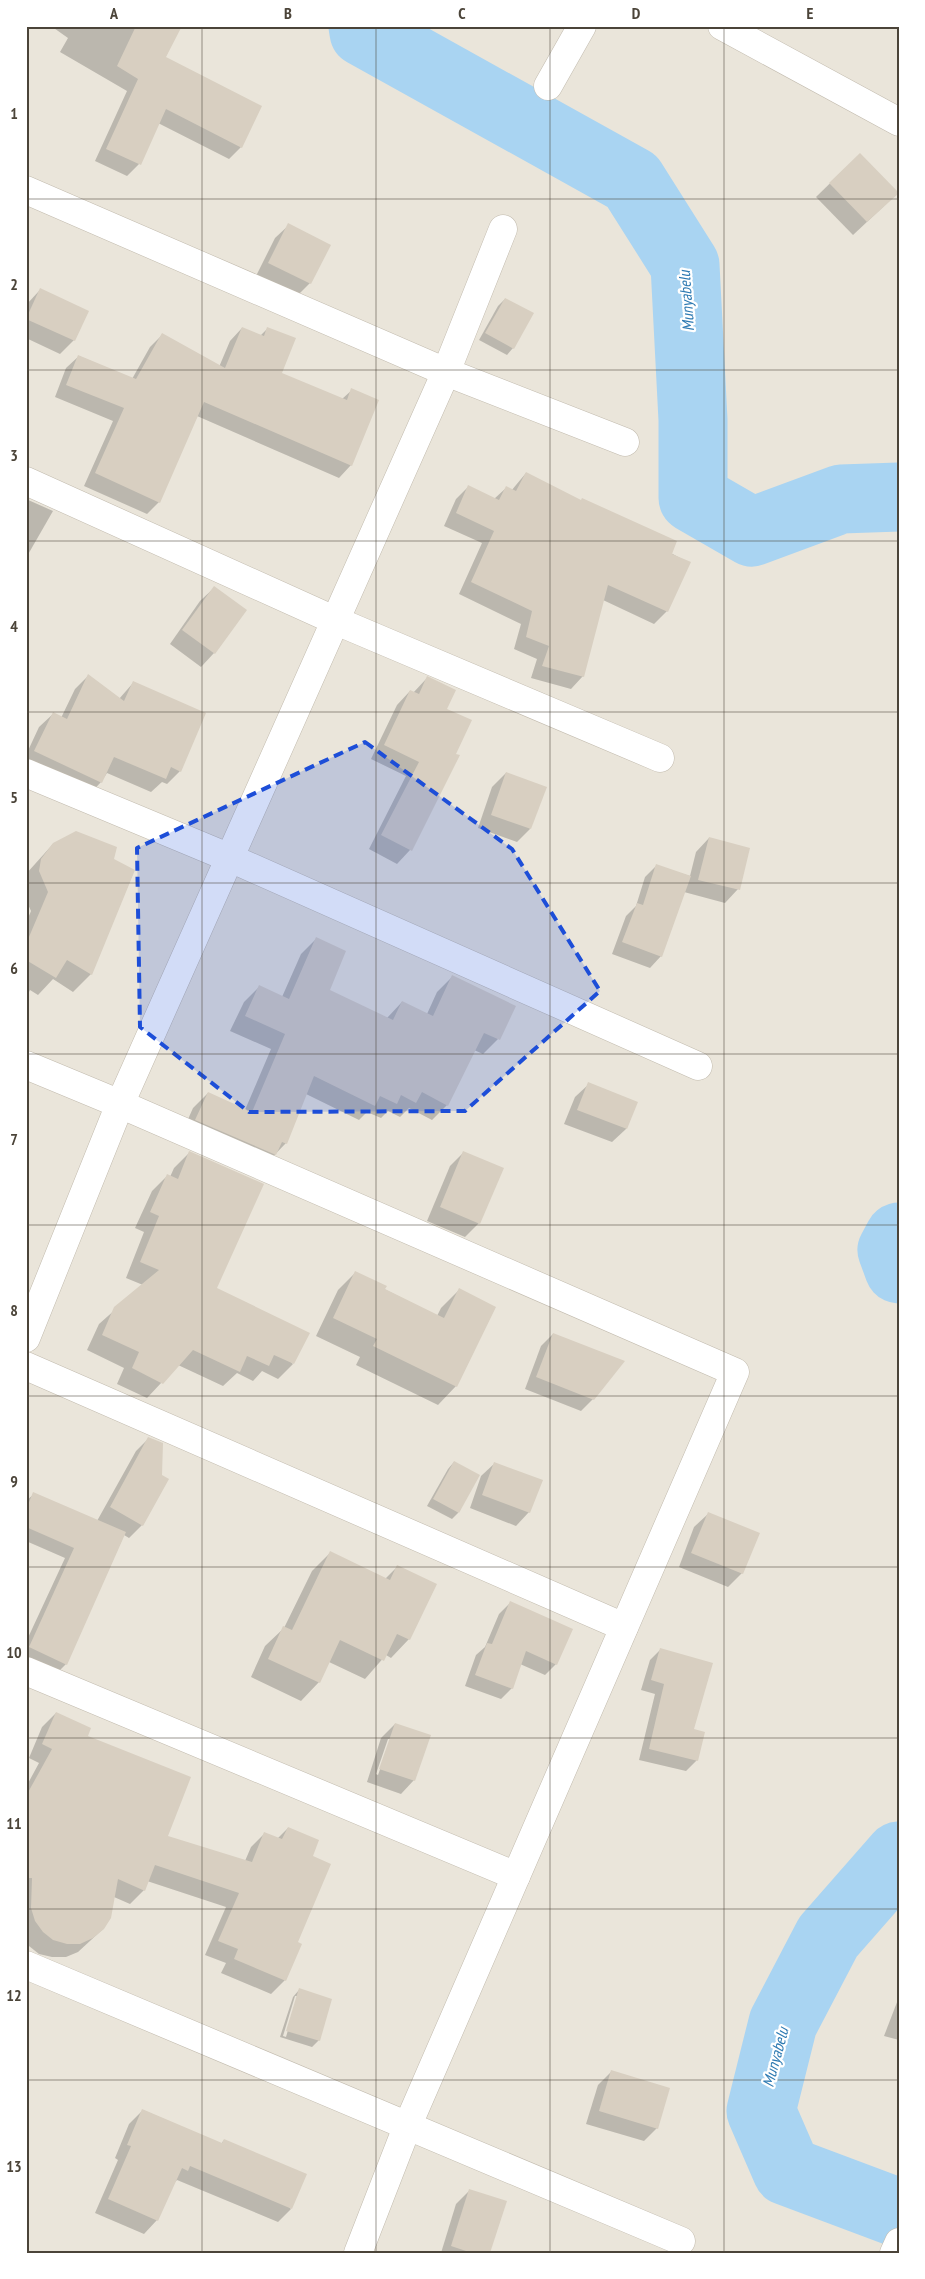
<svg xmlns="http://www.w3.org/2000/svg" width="925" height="2279" font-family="'PT Sans Narrow',sans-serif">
<rect width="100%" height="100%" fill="#f6f3ec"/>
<!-- residential -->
<rect fill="#eae5da" x="26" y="26" width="873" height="2227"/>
<!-- shadow -->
<g fill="#0003" fill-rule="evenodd">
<path d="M51 26H180L165 58 241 147 229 159 158 123 139 164 127 176 95 161 127 91 60 52 68 38Z"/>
<path d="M860 154 884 206 853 235 816 197Z"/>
<path d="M289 225 310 283 297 296 256 276 275 238Z"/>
<path d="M40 290 74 340 60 354 26 338V305Z"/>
<path d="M505 299 513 348 507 355 479 340 498 306Z"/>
<path d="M242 328 260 336 267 329 281 374 342 399 352 390 351 465 339 478 197 416 159 502 147 514 84 486 113 421 55 397 66 368 79 356 132 379 150 347 162 335 219 367 230 341Z"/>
<path d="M526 473 689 563 667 611 654 624 603 600 583 676 571 689 531 678 537 659 514 649 521 624 459 594 482 543 444 526 456 499 468 487 494 499 506 488 511 491Z"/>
<path d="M26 499 53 511 26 558Z"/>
<path d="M214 588V653L201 667 170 644 200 601Z"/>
<path d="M88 676 119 699 133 683 180 771 167 784 162 782 151 792 107 773 101 782 88 796 26 767V755L39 727 53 714 61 718 75 689Z"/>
<path d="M427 678 446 709 410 850 397 864 369 849 406 776 371 759 397 705 410 691 413 693Z"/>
<path d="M506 773 530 829 517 842 478 828 492 787Z"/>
<path d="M709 838 738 889 725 903 684 892 661 956 650 968 612 954 626 916 636 906 645 877 656 866 690 876 696 852Z"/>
<path d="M53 844 112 859 134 871 91 974 73 992 53 979 38 995 30 990 26 998V923L31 911 26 900V874Z"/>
<path d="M316 939 328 990 387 1018 402 1002 427 1014 437 992 452 977 498 1039 483 1054 474 1050 447 1105 432 1120 409 1108 400 1117 388 1111 381 1118 367 1112 359 1120 306 1094 286 1143 260 1170 181 1135 193 1108 208 1093 245 1110 271 1049 230 1031 244 1002 259 987 282 997 301 954Z"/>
<path d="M589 1084 636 1103 626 1129 612 1142 564 1124 575 1097Z"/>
<path d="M464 1152 479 1223 465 1237 427 1221 450 1166Z"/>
<path d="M189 1153 215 1289 293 1364 278 1379 262 1371 253 1381 237 1373 223 1386 178 1365 147 1398 117 1384 124 1368 87 1350 99 1324 143 1285 126 1278 144 1232 135 1228 152 1191 167 1176 170 1177 174 1168Z"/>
<path d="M356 1272 384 1289 437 1316 441 1308 459 1290 456 1386 438 1405 356 1365 360 1357 316 1336 338 1290Z"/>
<path d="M553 1334 593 1399 581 1411 525 1389 541 1346Z"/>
<path d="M149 1438 142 1525 129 1538 124 1535 66 1664 56 1674 26 1660V1642L65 1558 26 1541V1501L34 1494 97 1521 136 1451Z"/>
<path d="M454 1462 458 1513 452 1519 427 1506 448 1469Z"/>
<path d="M495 1463 529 1512 516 1526 470 1508 481 1476Z"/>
<path d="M708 1514 742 1573 728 1587 679 1567 694 1527Z"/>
<path d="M330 1553 385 1579 397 1567 409 1639 391 1658 386 1655 365 1679 329 1662 319 1682 301 1701 251 1677 265 1646 284 1628 312 1571Z"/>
<path d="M510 1603 556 1664 545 1675 520 1664 512 1688 501 1699 465 1686 476 1655 485 1647 499 1614Z"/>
<path d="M660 1650 697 1760 686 1771 639 1760 655 1694 641 1690 650 1660Z"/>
<path d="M56 1713 86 1736 167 1837 245 1861 251 1847 265 1833 277 1839 288 1828 311 1857 297 1943 285 1980 271 1994 221 1973 226 1963 205 1955 226 1907 147 1881 144 1890 130 1904 114 1897 103 1929 78 1952 66 1957H52L39 1954 29 1946 26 1942V1787L39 1763 29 1758 42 1727Z"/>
<path d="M395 1724 414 1780 401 1794 367 1782 381 1738ZM388 1739H391L378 1775 376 1774Z"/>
<path d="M299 1990 319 2040 312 2047 280 2037 293 1997ZM295 1996H298L286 2037 283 2036Z"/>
<path d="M899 1997V2040L884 2036Z"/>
<path d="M611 2072 657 2128 644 2141 586 2124 598 2085Z"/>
<path d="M143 2110 221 2144 224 2140 291 2209 278 2222 177 2180 174 2183 157 2220 144 2234 95 2213 118 2160 115 2158 129 2124Z"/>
<path d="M470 2190 489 2253H441L456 2204Z"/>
</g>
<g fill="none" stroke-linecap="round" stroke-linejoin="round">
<!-- river -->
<g stroke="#a9d4f2" stroke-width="69">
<path d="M363 26 364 32 632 181 685 265 693 420V498L752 532 841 499 899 497"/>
<path d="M899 1237 892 1250 899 1269"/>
<path d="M899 1856 828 1937 783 2023 761 2111 787 2171 899 2213"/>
</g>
</g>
<!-- building -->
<g fill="#d8cfc1">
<path d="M136 26H182L166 57 262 106 242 148 166 109 141 165 106 149 138 79 117 66Z"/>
<path d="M860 153 899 193 867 222 829 183Z"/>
<path d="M288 223 331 245 311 284 268 263Z"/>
<path d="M40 288 89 311 75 341 26 319Z"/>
<path d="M505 298 534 313 514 349 485 333Z"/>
<path d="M242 327 264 336 267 327 296 338 282 373 347 400 351 388 379 400 352 466 204 402 160 503 95 473 124 408 66 385 78 355 136 379 162 333 225 368Z"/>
<path d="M526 472 581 500 582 498 677 541 672 554 691 562 668 612 608 585 584 677 542 666 549 646 526 637 532 611 471 582 494 531 456 513 468 485 499 500 506 486 516 491Z"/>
<path d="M214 586 247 610 215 654 182 630Z"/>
<path d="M88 674 124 701 133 681 206 713 181 772 171 767 166 779 114 757 102 783 34 751 53 712 67 719Z"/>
<path d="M427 676 456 690 447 709 472 720 456 754 460 755 412 851 381 835 419 762 384 745 410 690 419 694Z"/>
<path d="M506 772 547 787 531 829 491 815Z"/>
<path d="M76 831 117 847 114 859 135 870 92 975 67 960 56 978 26 960V944L48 892 39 871 41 859 53 843Z"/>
<path d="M709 837 750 848 740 890 698 880Z"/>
<path d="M656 864 691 876 662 957 622 942 637 903 643 905Z"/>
<path d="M316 937 346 951 330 990 393 1020 402 1001 433 1016 452 975 516 1006 500 1040 484 1033 448 1106 422 1092 416 1103 401 1095 397 1104 380 1096 375 1106 314 1076 287 1144 282 1142 276 1155 195 1120 208 1092 252 1112 285 1034 245 1016 259 985 289 999Z"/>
<path d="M588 1082 638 1102 627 1129 577 1110Z"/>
<path d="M189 1151 264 1184 217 1288 310 1333 294 1364 274 1355 269 1366 247 1356 240 1372 193 1350 163 1384 132 1368 139 1352 102 1335 114 1307 159 1270 140 1262 159 1216 150 1212 167 1174 178 1179Z"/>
<path d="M463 1151 504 1168 480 1224 440 1207Z"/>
<path d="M355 1271 387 1286 385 1289 444 1318 459 1288 496 1307 457 1387 373 1346 377 1339 333 1318Z"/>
<path d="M553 1333 625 1361 594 1400 536 1377Z"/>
<path d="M148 1437 163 1443 162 1475 169 1479 143 1526 110 1507Z"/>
<path d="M454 1461 480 1475 459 1513 433 1499Z"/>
<path d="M494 1462 543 1480 530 1513 482 1495Z"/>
<path d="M33 1492 126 1532 67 1665 29 1647 74 1548 26 1527V1510Z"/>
<path d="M708 1512 760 1533 743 1574 691 1553Z"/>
<path d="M330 1551 390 1580 397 1565 437 1584 410 1640 397 1634 384 1661 340 1640 320 1683 268 1659 283 1626 292 1630Z"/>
<path d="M510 1601 573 1629 557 1665 526 1651 513 1689 475 1675 487 1643 492 1644Z"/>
<path d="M660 1648 713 1663 694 1729 705 1732 698 1761 649 1749 664 1684 651 1680Z"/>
<path d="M56 1712 91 1728 88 1736 191 1777 168 1836 252 1862 264 1832 282 1839 288 1827 319 1840 313 1856 331 1864 298 1942 302 1944 286 1981 234 1959 238 1949 218 1941 239 1893 155 1865 145 1891 118 1879 111 1918 104 1929 93 1938 80 1944H67L53 1940 43 1932 35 1921 31 1908 32 1878H26V1796L52 1749 42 1744Z"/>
<path d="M395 1723 431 1735 415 1781 379 1769Z"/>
<path d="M299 1988 332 1999 320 2041 286 2031Z"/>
<path d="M611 2070 670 2088 658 2129 599 2111Z"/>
<path d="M142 2109 222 2143 224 2139 307 2174 292 2209 190 2166 188 2171 182 2168 158 2221 108 2199 131 2146 127 2145Z"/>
<path d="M469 2189 507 2201 490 2253H472L451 2246Z"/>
</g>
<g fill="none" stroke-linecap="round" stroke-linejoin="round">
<defs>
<g id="street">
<path d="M722 26 899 122"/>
<path d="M548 86 582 26"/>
<path d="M26 190 446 372 625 442"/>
<path d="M26 481 334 620 660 758"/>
<path d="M26 773 230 858 698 1066"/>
<path d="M26 1065 120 1104 735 1372 407 2127 358 2253"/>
<path d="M26 1338 120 1104 446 372 503 229"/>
<path d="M26 1366 624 1627"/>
<path d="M26 1671 516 1876"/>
<path d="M26 1965 681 2241"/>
<path d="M894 2253 899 2242"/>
</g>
</defs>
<!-- street casing -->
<use href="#street" stroke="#c2bbae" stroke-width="29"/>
<!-- street -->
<use href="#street" stroke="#fff" stroke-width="28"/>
</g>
<!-- marked area -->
<path fill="#1d4ed8" fill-opacity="0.2" stroke="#1d4ed8" stroke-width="4" stroke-dasharray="10 6" stroke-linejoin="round" d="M365 742 512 849 600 991 465 1111 249 1112 140 1027 137 848Z"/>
<!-- grid -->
<path fill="none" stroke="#4b4439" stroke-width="1" stroke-opacity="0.55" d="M202 26V2253M376 26V2253M550 26V2253M724 26V2253M26 199H899M26 370H899M26 541H899M26 712H899M26 883H899M26 1054H899M26 1225H899M26 1396H899M26 1567H899M26 1738H899M26 1909H899M26 2080H899"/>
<g text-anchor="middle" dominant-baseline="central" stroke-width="4.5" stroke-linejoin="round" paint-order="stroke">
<!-- water labels -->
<g font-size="16" font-style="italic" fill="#2e7ab2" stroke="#fff">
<text transform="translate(686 301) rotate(-94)">Munyabelu</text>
<text transform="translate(775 2057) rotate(-75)">Munyabelu</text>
</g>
</g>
<!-- border -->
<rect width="925" height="2279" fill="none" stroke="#ffffff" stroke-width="55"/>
<rect x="28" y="28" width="870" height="2224" fill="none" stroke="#4b4439" stroke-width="2"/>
<g font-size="16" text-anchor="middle" font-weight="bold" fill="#4b4439">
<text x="114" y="19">A</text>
<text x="288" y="19">B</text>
<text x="462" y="19">C</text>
<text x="636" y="19">D</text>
<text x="810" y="19">E</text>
<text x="14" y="119">1</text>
<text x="14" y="290">2</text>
<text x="14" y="461">3</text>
<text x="14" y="632">4</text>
<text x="14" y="803">5</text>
<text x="14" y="974">6</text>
<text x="14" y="1145">7</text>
<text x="14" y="1316">8</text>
<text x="14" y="1487">9</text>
<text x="14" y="1658">10</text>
<text x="14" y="1829">11</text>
<text x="14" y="2001">12</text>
<text x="14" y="2172">13</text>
</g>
</svg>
